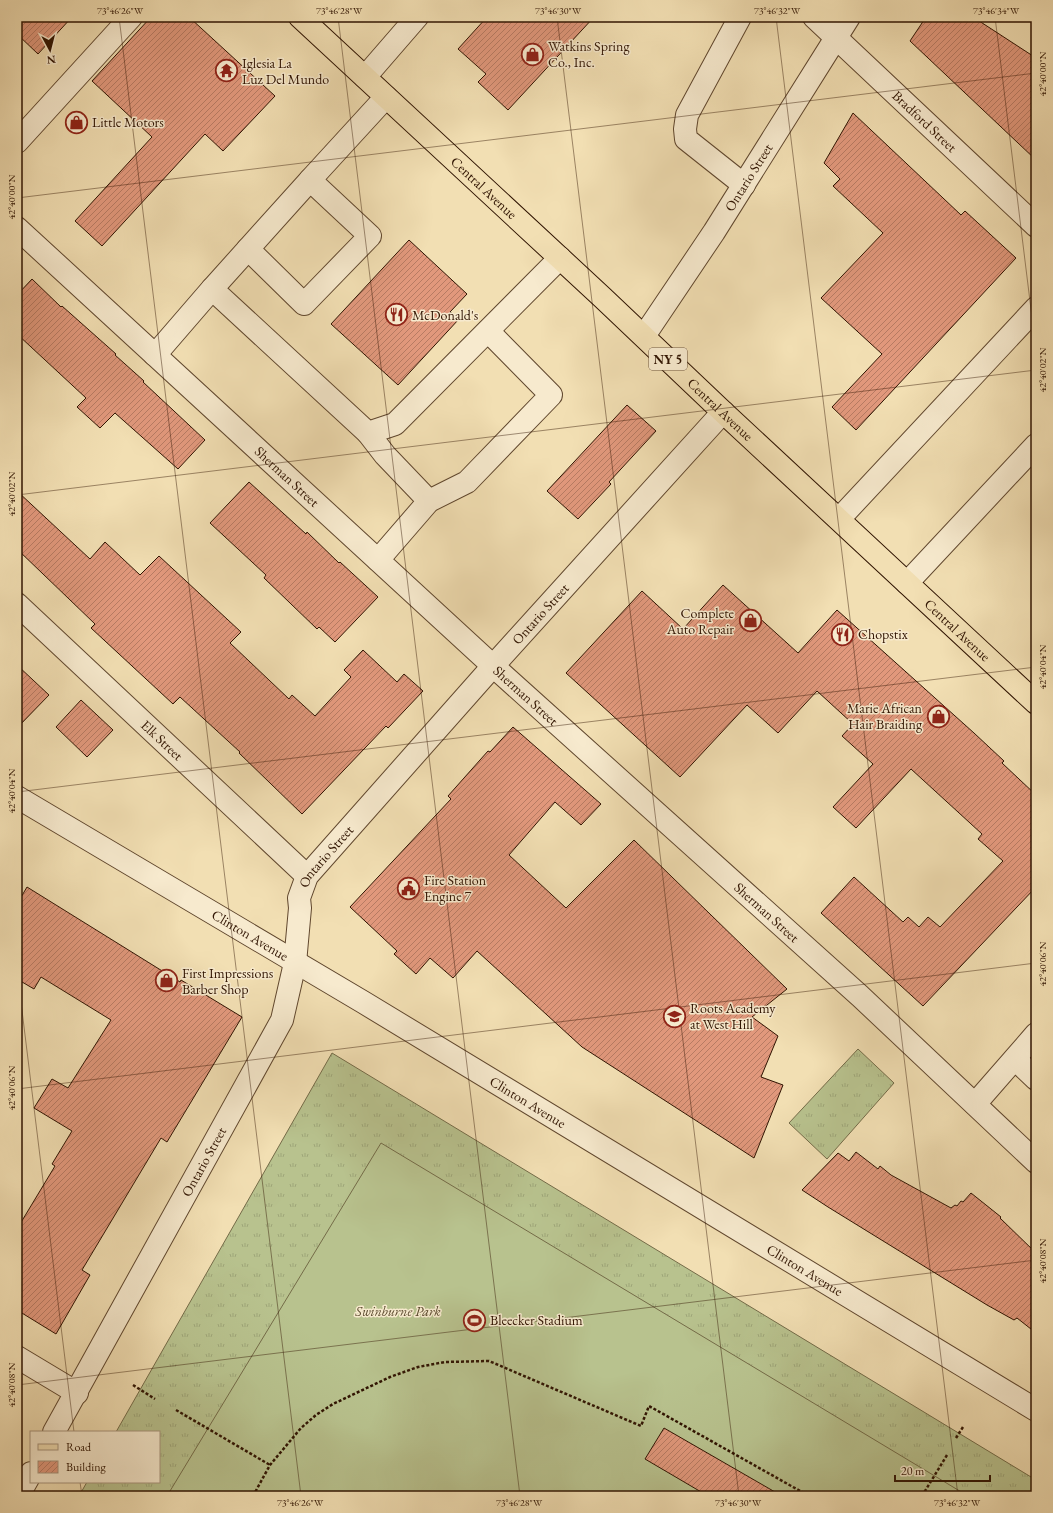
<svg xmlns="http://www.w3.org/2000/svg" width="1053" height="1513" font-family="'EB Garamond',serif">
<defs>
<pattern id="grass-tufts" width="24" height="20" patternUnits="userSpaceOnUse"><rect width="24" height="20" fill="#b8c28e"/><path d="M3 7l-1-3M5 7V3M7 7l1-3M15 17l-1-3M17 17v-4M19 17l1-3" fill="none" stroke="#9ea679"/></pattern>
<pattern id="building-hatch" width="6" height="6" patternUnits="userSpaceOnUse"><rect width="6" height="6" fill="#e1987c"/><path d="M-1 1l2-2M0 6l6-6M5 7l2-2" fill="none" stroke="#b77b63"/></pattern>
</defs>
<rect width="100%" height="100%" fill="#f2dfb3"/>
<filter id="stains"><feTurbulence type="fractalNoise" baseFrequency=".005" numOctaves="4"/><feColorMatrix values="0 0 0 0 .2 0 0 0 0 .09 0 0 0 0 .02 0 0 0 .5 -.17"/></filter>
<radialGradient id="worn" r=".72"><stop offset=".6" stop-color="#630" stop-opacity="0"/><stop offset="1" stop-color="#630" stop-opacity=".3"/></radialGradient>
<!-- grass -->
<g fill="url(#grass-tufts)" stroke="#746b48">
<path d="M858 1049 894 1083 827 1159 789 1123Z"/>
<path d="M332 1053 1036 1480V1496H79L87 1482H159V1432H116Z"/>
</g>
<!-- pitch -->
<path fill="#b8c28e" stroke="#746b48" d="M381 1143 968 1496H167Z"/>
<!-- building -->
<g fill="url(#building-hatch)" stroke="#301402">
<path d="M17 17H72L38 54 17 34Z"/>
<path d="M151 17H189L275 96 223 151 205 134 102 246 75 221 152 137 92 81Z"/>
<path d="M487 17H594L508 110 478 82 486 74 458 49Z"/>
<path d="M926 17H973L1036 58V160L910 41Z"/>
<path d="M853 113 961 215 965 211 1016 258 856 430 832 407 882 354 821 298 883 233 833 186 840 179 824 163Z"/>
<path d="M409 240 467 294 450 312 459 319 398 385 331 324Z"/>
<path d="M32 279 61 307 62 306 116 354 115 355 144 381 143 382 205 440 178 469 115 413 100 428 77 407 86 398 17 334V295Z"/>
<path d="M627 405 656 431 609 482 611 484 578 519 547 491Z"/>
<path d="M249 482 306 534 307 532 339 563 340 562 378 597 335 642 319 627 317 629 264 578 266 575 210 523Z"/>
<path d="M17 491 90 559 105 542 140 575 159 556 241 632 230 643 289 699 292 695 315 716 351 677 344 670 363 650 397 682 404 674 423 691 388 728 386 726 302 814 239 753 240 752 180 697 173 704 91 628 95 624 17 549Z"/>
<path d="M723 585 798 653 837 610 974 733 1004 761 1002 763 1036 795V887L923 1006 821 913 854 877 903 922 908 917 919 927 928 917 940 927 1003 861 978 839 982 834 911 769 856 828 833 807 873 764 842 736 853 724 817 691 778 733 747 705 680 777 566 673 642 591 683 629Z"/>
<path d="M17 665 49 695 17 728Z"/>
<path d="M81 700 113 730 87 757 56 727Z"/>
<path d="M513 727 601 804 581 825 555 802 509 855 566 908 634 840 787 989 752 1017 778 1036 761 1077 783 1085 754 1158 582 1047 477 951 453 978 430 958 416 974 394 954 397 951 350 907 451 799 448 796 488 751 490 752Z"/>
<path d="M27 887 180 982 181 980 242 1017 167 1142 161 1138 82 1270 90 1275 56 1334 17 1310V1229L55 1166 52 1164 72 1131 34 1108 52 1079 68 1088 111 1020 41 977 34 989 17 979V904Z"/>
<path d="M856 1152 878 1169 880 1166 891 1175 951 1208 955 1205 957 1206 961 1201 963 1202 971 1193 1001 1217 1000 1218 1036 1253V1333L1017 1318 1014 1320 987 1305 828 1207 802 1190 838 1153 849 1161Z"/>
<path d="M664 1428 782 1496H708L645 1459Z"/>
</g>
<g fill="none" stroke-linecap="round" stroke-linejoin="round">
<defs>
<g id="minor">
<path d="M740 17 687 115 685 129 686 139 744 185"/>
<path id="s1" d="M814 17 1036 226"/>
<path d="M365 77 417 17"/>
<path d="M17 142 131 17"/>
<path d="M310 180 212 289 368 433 395 424 560 258"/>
<path id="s2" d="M17 228 493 666 860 996 1036 1162"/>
<path d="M248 249 304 304 370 236 310 180 386 97"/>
<path id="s3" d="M644 336 714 232 849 17"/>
<path d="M155 355 212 289"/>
<path d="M368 433 385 455 429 501"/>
<path d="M839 519 1036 308"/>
<path d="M378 560 429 501 467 482 551 395 488 331"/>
<path d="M907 583 1036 445"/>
<path id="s4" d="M17 604 307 876"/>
<path id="s5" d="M17 797 363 1002 1036 1410"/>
<path d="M1015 1059 1036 1079"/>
<path d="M975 1104 1036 1034"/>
<path d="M17 1357 77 1393"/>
<path id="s6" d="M54 1432 282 1020 295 963 300 908 299 898 307 876 493 666 723 412"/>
<path d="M18 1496 31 1473"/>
</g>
<g id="major">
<path id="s7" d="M300 17 603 298 723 412 1036 703"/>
</g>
</defs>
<!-- minor casing -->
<use href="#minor" stroke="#60472e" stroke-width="24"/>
<!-- major casing -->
<use href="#major" stroke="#301402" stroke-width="24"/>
<!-- path -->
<g stroke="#301402" stroke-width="2.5" stroke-dasharray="3 2" stroke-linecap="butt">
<path d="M133 1385 155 1399"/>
<path d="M176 1410 270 1465"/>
<path d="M956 1438 963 1427"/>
<path d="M253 1496 270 1465 301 1428 316 1415 333 1404 390 1377 418 1367 445 1362 489 1361 641 1426 649 1406 809 1496"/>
<path d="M922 1496 947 1455"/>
</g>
<!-- minor -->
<use href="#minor" stroke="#f7eace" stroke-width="22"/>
<!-- major -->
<use href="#major" stroke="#f2dfb3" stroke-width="22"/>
</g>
<!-- ticks -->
<path fill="none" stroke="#301402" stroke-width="1" stroke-opacity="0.45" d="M119 17 301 1496M338 17 520 1496M557 17 739 1496M776 17 958 1496M995 17 1036 350M17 198 1036 73M17 495 1036 370M17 792 1036 667M17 970 74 1432M17 1089 1036 963M17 1385 1036 1260M80 1482 82 1496"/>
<!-- icons -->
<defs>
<symbol id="shop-ring" viewBox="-11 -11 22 22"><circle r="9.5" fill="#f7eace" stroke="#8f2418" stroke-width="1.5"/><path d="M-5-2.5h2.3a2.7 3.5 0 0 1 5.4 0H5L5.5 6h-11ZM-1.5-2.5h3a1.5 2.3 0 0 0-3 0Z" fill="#8f2418"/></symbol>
<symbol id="temple-ring" viewBox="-11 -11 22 22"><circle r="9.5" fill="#f7eace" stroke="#8f2418" stroke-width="1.5"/><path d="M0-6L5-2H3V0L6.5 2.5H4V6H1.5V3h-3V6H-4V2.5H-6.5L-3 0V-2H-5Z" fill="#8f2418"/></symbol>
<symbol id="restaurant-ring" viewBox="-11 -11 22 22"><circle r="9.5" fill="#f7eace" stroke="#8f2418" stroke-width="1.5"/><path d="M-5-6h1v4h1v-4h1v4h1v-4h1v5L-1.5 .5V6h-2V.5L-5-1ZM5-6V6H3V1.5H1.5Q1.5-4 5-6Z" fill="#8f2418"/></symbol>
<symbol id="civic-ring" viewBox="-11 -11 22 22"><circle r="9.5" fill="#f7eace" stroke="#8f2418" stroke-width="1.5"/><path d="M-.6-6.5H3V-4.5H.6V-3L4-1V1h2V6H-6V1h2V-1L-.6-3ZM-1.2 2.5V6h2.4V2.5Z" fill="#8f2418"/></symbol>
<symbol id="school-ring" viewBox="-11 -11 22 22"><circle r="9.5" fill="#f7eace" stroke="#8f2418" stroke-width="1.5"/><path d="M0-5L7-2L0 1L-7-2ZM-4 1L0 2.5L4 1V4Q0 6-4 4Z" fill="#8f2418"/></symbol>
<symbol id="stadium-ring" viewBox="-11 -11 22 22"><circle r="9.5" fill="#f7eace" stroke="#8f2418" stroke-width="1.5"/><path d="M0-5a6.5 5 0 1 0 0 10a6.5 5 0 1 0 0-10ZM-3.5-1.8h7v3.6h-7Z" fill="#8f2418"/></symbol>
</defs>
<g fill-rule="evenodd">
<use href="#shop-ring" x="520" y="42" width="25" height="25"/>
<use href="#temple-ring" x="214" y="58" width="25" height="25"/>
<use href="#shop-ring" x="64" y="110" width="25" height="25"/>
<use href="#restaurant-ring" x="384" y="302" width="25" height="25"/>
<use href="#shop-ring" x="738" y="608" width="25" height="25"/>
<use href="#restaurant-ring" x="830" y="622" width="25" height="25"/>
<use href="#shop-ring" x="926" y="704" width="25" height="25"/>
<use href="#civic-ring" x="396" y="876" width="25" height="25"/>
<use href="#shop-ring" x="154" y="968" width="25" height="25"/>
<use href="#school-ring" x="662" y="1004" width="25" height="25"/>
<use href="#stadium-ring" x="462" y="1308" width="25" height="25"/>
</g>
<g text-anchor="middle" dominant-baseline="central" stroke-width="3" stroke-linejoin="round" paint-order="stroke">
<!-- shield labels -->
<rect fill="#f7eace" stroke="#6c543f" stroke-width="1" x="649" y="348" width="38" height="22" rx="3"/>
<g font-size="13" font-weight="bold" fill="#301402">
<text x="668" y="359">NY 5</text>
</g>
<!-- poi labels -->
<g font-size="14" fill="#301402" stroke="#f7eace" text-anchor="start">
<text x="548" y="46">Watkins Spring<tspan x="548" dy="16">Co., Inc.</tspan></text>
<text x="242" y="63">Iglesia La<tspan x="242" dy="16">Luz Del Mundo</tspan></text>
<text x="92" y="122">Little Motors</text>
<text x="412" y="315">McDonald's</text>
<text x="734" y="613" text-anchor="end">Complete<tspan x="734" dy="16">Auto Repair</tspan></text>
<text x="858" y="634">Chopstix</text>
<text x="922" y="708" text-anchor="end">Marie African<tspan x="922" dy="16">Hair Braiding</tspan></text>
<text x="424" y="880">Fire Station<tspan x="424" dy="16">Engine 7</tspan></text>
<text x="182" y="973">First Impressions<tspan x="182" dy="16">Barber Shop</tspan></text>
<text x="690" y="1008">Roots Academy<tspan x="690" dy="16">at West Hill</tspan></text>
<text x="490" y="1320">Bleecker Stadium</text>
</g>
<!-- street labels -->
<g font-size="14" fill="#301402" stroke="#f7eace">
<text stroke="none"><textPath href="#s1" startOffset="152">Bradford Street</textPath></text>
<text stroke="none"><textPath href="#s3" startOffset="190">Ontario Street</textPath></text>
<text stroke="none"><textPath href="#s7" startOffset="251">Central Avenue</textPath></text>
<text stroke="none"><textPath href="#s7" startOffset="575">Central Avenue</textPath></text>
<text stroke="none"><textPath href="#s2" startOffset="367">Sherman Street</textPath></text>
<text stroke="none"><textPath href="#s6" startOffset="969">Ontario Street</textPath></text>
<text stroke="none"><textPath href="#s7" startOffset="899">Central Avenue</textPath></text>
<text stroke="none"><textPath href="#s2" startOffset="691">Sherman Street</textPath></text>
<text stroke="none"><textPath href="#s4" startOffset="199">Elk Street</textPath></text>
<text stroke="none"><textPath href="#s6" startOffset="645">Ontario Street</textPath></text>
<text stroke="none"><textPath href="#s2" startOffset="1015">Sherman Street</textPath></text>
<text stroke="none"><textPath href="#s5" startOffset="271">Clinton Avenue</textPath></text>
<text stroke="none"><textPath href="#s5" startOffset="595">Clinton Avenue</textPath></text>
<text stroke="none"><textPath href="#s6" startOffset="309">Ontario Street</textPath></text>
<text stroke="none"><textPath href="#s5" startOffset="919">Clinton Avenue</textPath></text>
</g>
<!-- park labels -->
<g font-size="14" font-style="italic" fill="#59482c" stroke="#f7eace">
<text x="398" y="1311">Swinburne Park</text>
</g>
</g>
<!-- margin -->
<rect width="1053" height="1513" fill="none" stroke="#f2dfb3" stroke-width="44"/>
<!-- legend -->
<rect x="30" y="1431" width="130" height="52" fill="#f7eace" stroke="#a7947c"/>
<rect x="38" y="1444" width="20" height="6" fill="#f2dfb3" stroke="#a7947c"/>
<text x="66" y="1451" font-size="12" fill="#301402">Road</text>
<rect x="38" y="1461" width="20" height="12" fill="url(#building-hatch)" stroke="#a7947c"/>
<text x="66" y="1471" font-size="12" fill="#301402">Building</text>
<!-- north arrow -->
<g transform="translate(50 50) rotate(173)" stroke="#f7eace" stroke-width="3" paint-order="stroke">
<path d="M0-3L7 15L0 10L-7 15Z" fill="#301402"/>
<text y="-6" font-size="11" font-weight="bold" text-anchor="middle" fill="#301402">N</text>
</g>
<!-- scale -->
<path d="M895 1475v6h95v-6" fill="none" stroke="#301402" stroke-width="2"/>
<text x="901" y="1475" font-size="12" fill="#301402" stroke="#f7eace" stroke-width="3" paint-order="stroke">20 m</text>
<rect x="22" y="22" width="1009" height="1469" fill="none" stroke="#301402" stroke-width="1.5"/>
<g font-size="10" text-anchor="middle" fill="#301402">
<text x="120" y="14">73°46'26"W</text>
<text x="339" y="14">73°46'28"W</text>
<text x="558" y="14">73°46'30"W</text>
<text x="777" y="14">73°46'32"W</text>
<text x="996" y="14">73°46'34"W</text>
<text transform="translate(1042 74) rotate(-90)" y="4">42°40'00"N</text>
<text transform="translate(11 197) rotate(-90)" y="4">42°40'00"N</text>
<text transform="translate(1042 370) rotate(-90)" y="4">42°40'02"N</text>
<text transform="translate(11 494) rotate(-90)" y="4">42°40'02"N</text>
<text transform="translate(1042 667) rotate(-90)" y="4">42°40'04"N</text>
<text transform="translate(11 791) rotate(-90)" y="4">42°40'04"N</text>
<text transform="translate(1042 964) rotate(-90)" y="4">42°40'06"N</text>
<text transform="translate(11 1088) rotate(-90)" y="4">42°40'06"N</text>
<text transform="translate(1042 1261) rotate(-90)" y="4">42°40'08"N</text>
<text transform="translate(11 1385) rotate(-90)" y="4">42°40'08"N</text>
<text x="300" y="1506">73°46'26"W</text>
<text x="519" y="1506">73°46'28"W</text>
<text x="738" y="1506">73°46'30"W</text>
<text x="957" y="1506">73°46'32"W</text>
</g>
<rect width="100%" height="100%" filter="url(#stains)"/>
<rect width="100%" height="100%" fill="url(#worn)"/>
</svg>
